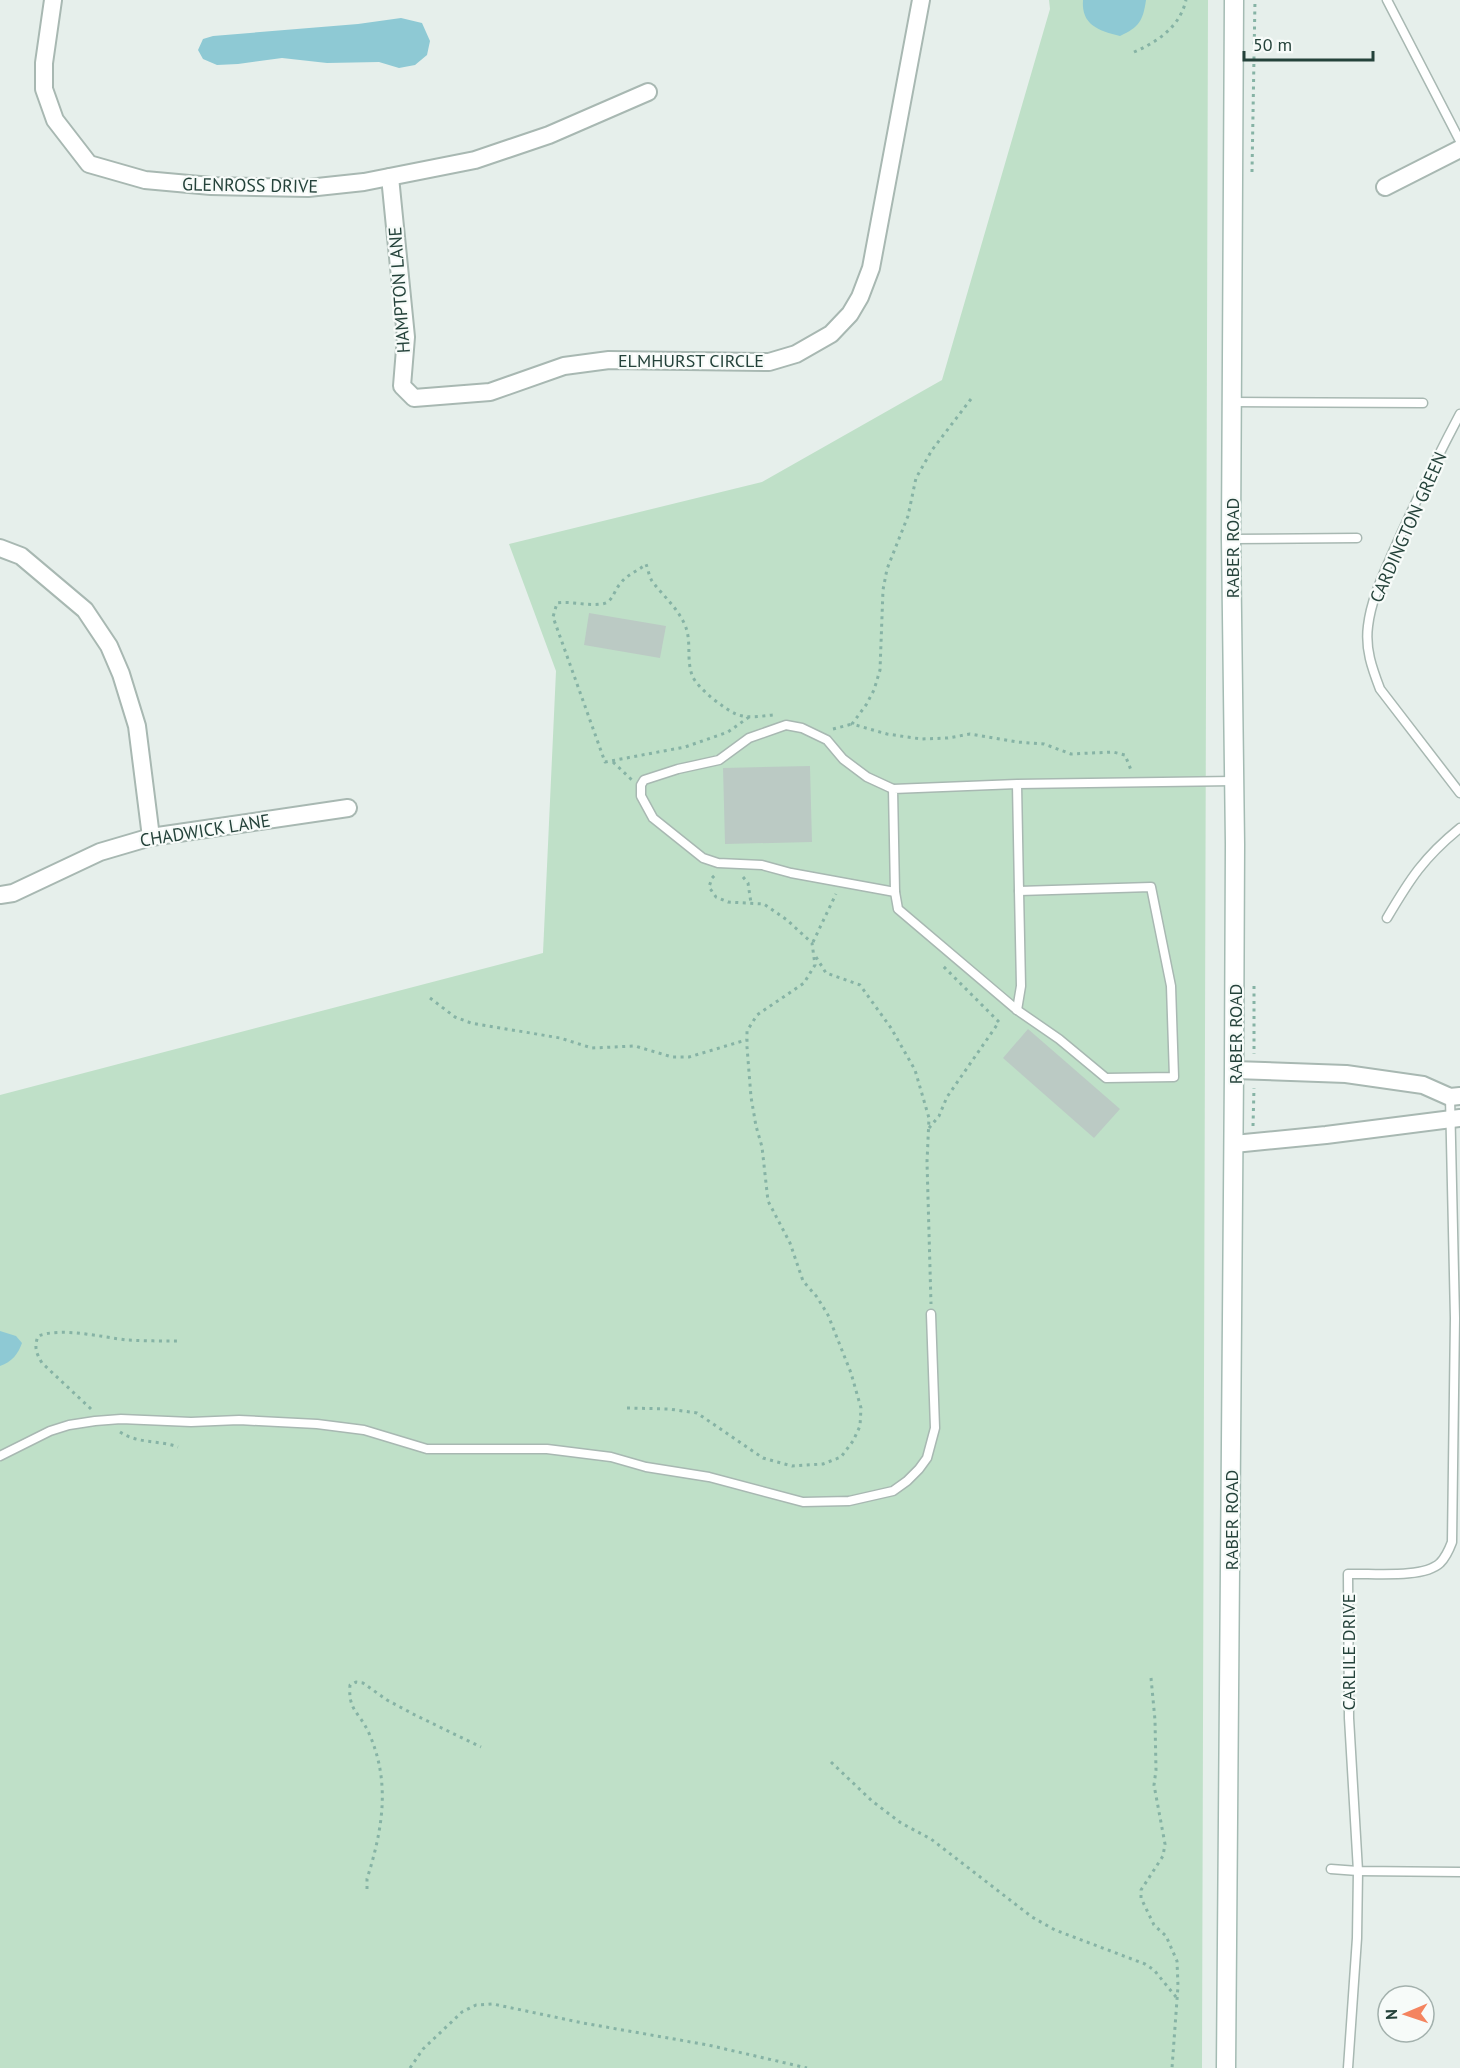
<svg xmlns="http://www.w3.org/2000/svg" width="1460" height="2068" font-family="'PT Sans',sans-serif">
<rect width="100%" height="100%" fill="#e6efeb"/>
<!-- green -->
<path fill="#bfe0c8" d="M1049 0H1208L1202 2068H0V1095L543 953 556 671 509 544 762 482 942 380 1050 9Z"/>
<!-- water -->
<g fill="#8ec9d4">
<path d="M1083 0H1146C1143 21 1139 27 1120 36 1099 31 1081 25 1083 0Z"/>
<path d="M401 18 422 23 430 41 427 55 415 65 399 68 379 62 327 63 282 58 238 64 217 65 203 59 198 50 203 39 213 36 358 24Z"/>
<path d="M0 1331 16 1336 22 1343C18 1354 12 1362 0 1366Z"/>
</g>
<!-- building -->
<g fill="#bbcac4">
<path d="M589 613 666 626 660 658 584 645Z"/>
<path d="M810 766 812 842 725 844 723 768Z"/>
<path d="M1028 1029 1120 1109 1094 1138 1003 1058Z"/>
</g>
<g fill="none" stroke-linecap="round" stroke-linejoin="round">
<defs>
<g id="lane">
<path d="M1387 0 1460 141"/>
<path d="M1232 402 1423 403"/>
<path d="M1460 414C1436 459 1414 505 1393 552 1383 575 1371 600 1368 626 1365 649 1372 668 1380 689L1460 793"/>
<path d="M1231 539 1357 538"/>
<path d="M1017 784 1019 891 1151 887 1171 986 1174 1077 1106 1078 1059 1039 1017 1010 898 909 895 892 893 789 1017 784 1234 781"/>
<path d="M893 789 867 777 843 759 827 740 802 728 786 725 749 738 719 760 678 769 644 780 641 785V796L653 818 703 858 718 863 762 865 791 873 895 892"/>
<path d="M1387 918C1410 879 1424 857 1460 828"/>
<path d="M1017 1010 1021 986 1019 891"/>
<path d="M0 1456 50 1431 69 1425 95 1421 121 1419 191 1422 239 1420 317 1424 364 1430 427 1449H547L611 1457 646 1467 709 1477 803 1502 849 1501 893 1491 907 1481 919 1469 927 1458 935 1428 931 1314"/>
<path d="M1331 1869 1358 1871 1460 1872"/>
<path d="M1348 2068 1357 1938 1358 1871 1349 1718 1348 1574C1371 1573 1423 1579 1440 1563 1446 1557 1449 1550 1452 1542L1455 1318 1450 1097"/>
</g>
<g id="street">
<path d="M53 0 44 63V89L55 120 89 164 145 180 211 186 308 188 364 182 475 160 549 135 648 92"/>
<path d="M390 177 406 337 402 386 414 398 490 392 564 366 609 360 769 362 796 354 831 334 850 314 860 297 871 268 921 0"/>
<path d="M1385 187 1460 149"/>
<path d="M0 548 21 556 85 610 109 646 121 674 137 726 151 837"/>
<path d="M0 895 13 893 100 852 151 837 348 808"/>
<path d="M1234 1070 1346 1074 1423 1085 1450 1097 1460 1096"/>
<path d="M1234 1144 1326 1135 1460 1118"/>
</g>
<path id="secondary" d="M1226 2068 1234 1070 1235 844 1231 539 1234 0"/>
</defs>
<!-- lane casing -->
<use href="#lane" stroke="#a8b8b2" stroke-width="11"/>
<!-- street casing -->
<use href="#street" stroke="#a8b8b2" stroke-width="20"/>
<!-- secondary casing -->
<use href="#secondary" stroke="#a4bbb3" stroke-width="21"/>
<!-- path -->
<g stroke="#86b3a5" stroke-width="3" stroke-dasharray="3 4.5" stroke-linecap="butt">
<path d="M1134 52C1157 42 1180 27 1186 0"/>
<path d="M1252 172 1255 0"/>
<path d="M971 399 932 450 916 478 908 516 887 569 883 590 880 670 874 690 866 705 852 724 887 734 921 739 948 738 970 734 1017 742 1044 744 1071 754 1113 752 1125 755 1131 770"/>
<path d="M749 717 728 732 685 747 605 762 553 617 557 603C572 601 587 606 601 604 613 603 613 592 620 584 627 574 637 572 646 564 648 569 649 576 652 581 663 596 677 607 685 625 692 642 686 658 692 675 696 687 724 709 736 714 748 719 761 716 773 715"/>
<path d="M833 729 852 724"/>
<path d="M613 762 632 780"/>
<path d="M743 877 748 883 751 903"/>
<path d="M813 942 836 894"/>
<path d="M816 957 826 973 860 985 891 1028 915 1070 929 1118 927 1162 931 1304"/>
<path d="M1254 986V1054"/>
<path d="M430 998 455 1017 471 1023 560 1038 592 1048 635 1046 672 1057H689L746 1040"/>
<path d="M1253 1126 1254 1088"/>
<path d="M929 1128 939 1116 947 1097 999 1022 941 964"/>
<path d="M627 1408 669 1409 697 1413 763 1458 792 1466 823 1464 841 1457 853 1441 860 1426 861 1408 851 1373 828 1315 817 1297 803 1281 790 1243 768 1201 762 1147 756 1126 751 1097 747 1047V1031L757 1015 804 983 815 965 812 943 787 920 764 904 728 902 716 897 709 887 712 878 716 874"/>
<path d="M91 1409 42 1363C36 1353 34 1347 38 1336 62 1327 101 1337 127 1340 144 1341 162 1341 179 1341"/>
<path d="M120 1432C138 1444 159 1440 178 1447"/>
<path d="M1151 1678 1155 1720 1156 1770 1154 1785 1165 1844 1163 1856 1141 1890V1898L1154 1925 1166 1936 1177 1961 1178 1986 1172 2068"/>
<path d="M831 1762 872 1801 901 1823 931 1839 1032 1917 1055 1930 1145 1964 1154 1970 1176 1997"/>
<path d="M367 1889V1879C383 1828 391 1781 368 1731 358 1711 348 1710 350 1685L356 1682 363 1683 387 1700 415 1715 481 1747"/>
<path d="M410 2068 423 2049 462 2012 476 2005 493 2004 583 2023 708 2045 807 2068"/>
</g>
<!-- lane -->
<use href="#lane" stroke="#fff" stroke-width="8"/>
<!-- street -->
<use href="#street" stroke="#fff" stroke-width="16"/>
<!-- secondary -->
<use href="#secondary" stroke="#fff" stroke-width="18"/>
</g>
<g text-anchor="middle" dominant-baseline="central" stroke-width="4.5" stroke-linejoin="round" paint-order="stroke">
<!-- street labels -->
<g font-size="18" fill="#24423a" stroke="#f7fbf9">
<text transform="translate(250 185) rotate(1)">GLENROSS DRIVE</text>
<text transform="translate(399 290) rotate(-94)">HAMPTON LANE</text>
<text x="691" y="360">ELMHURST CIRCLE</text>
<text transform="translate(1408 527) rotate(-66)">CARDINGTON GREEN</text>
<text transform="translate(1232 548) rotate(-90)">RABER ROAD</text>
<text transform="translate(205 830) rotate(-9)">CHADWICK LANE</text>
<text transform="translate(1235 1034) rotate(-90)">RABER ROAD</text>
<text transform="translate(1231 1520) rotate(-90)">RABER ROAD</text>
<text transform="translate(1348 1652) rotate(-90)">CARLILE DRIVE</text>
</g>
</g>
<!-- north arrow -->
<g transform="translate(1406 2014) rotate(268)"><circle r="28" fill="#f7fbf9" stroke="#a3b1ad" stroke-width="1.5"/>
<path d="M0-4.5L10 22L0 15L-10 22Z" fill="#f4845f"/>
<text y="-9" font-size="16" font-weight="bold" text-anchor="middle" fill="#24423a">N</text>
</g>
<!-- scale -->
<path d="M1244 51v9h129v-9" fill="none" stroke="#24423a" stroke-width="3"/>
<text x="1253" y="51" font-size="18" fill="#24423a" stroke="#f7fbf9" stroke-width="4.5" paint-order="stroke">50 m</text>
</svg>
